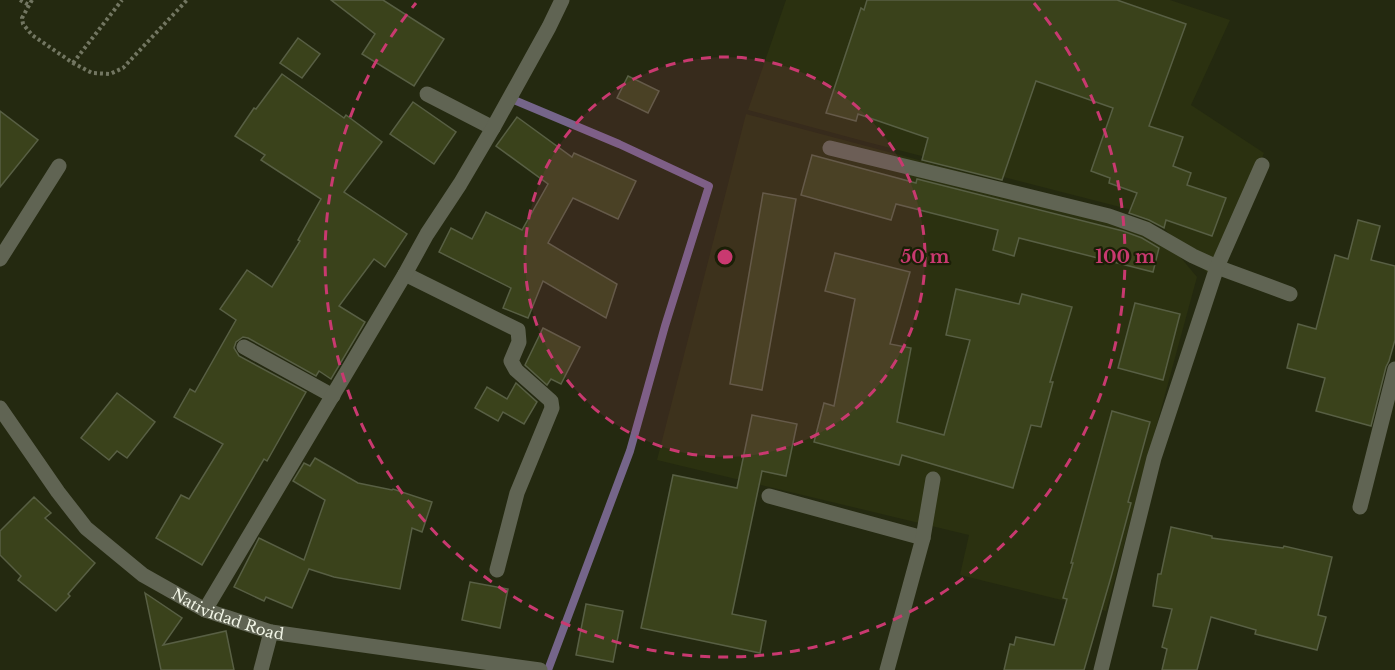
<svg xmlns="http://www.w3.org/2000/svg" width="1395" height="670" font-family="'Libre Baskerville',serif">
<rect width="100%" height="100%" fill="#242910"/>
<!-- built -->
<g fill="#2b3110">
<path d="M786 0H1170L1230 20 1191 105 1264 153 1218 262 1212 278 1155 219 1128 209 867 142 748 110Z"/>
<path d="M746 114 1151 222 1197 277 1106 611 960 575 969 535 657 460Z"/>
</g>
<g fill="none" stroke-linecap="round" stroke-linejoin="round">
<!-- stream -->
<path stroke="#75658a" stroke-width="8" d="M514 100 619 144 709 186 665 326 630 451 548 670"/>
</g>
<!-- building -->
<g fill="#3a421b" stroke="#585f44" stroke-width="1.5">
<path d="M331 0H383L444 39 414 86 362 54 375 34Z"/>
<path d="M867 0H1117L1186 24 1149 126 1183 137 1173 166 1191 173 1187 185 1226 198 1212 236 1166 220 1164 228 1149 220 1129 213 1137 193 1109 183 1110 178 1091 171 1113 108 1036 81 1002 180 922 160 928 138 858 114 856 121 826 113 861 8 864 10Z"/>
<path d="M298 38 320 54 302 78 280 63Z"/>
<path d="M282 74 344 118 346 115 382 142 344 192 407 234 385 267 374 259 339 306 365 322 331 379 319 371 316 376 248 338 243 337 236 342 234 348 239 356 306 392 267 461 264 459 202 565 156 538 181 495 189 499 223 444 174 417 190 389 195 392 236 320 220 309 247 270 272 287 300 241 298 240 321 199 261 160 265 155 235 136 254 108 256 109Z"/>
<path d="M628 76 659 91 648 113 617 98Z"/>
<path d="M413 102 456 132 434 164 390 134Z"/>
<path d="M0 111 38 140 0 187Z"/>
<path d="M517 117 572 157 574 153 636 181 618 219 573 198 548 243 617 284 606 318 543 281 528 318 503 308 511 288 439 252 451 228 472 239 486 212 522 230 548 184 496 146Z"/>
<path d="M812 155 916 183 917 179 1123 231 1142 238 1159 248 1153 272 1019 238 1014 256 993 250 998 230 896 204 891 220 801 195Z"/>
<path d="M763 193 796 199 762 390 730 384Z"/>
<path d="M1358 220 1380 226 1371 260 1395 266V340L1389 361 1386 367 1371 426 1316 411 1325 378 1287 368 1298 324 1316 329 1335 255 1348 259Z"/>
<path d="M835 253 910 272 890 344 911 348 897 422 944 435 970 340 946 335 956 289 1019 304 1022 294 1072 307 1050 382H1053L1041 427 1031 425 1013 488 902 455 899 465 814 442 824 403 834 406 855 299 825 291Z"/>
<path d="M1135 303 1180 314 1163 380 1118 368Z"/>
<path d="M543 328 580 347 561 384 551 379 547 385 525 365Z"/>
<path d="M516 383 537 402 524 424 503 412 498 421 475 408 487 387 507 399Z"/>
<path d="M117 393 155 422 127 458 117 451 109 460 81 438Z"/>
<path d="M1112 411 1150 422 1128 502 1131 503 1111 577 1084 670H1004L1010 644 1014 645 1016 637 1054 645 1067 599 1063 598 1073 563H1071Z"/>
<path d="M752 415 797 424 786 476 762 471 732 614 766 621 760 653 641 628 673 475 737 488Z"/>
<path d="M315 458 358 483 392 490 393 489 432 502 422 532 412 528 400 589 334 577 309 569 292 608 266 597 264 601 234 587 259 538 304 560 325 500 293 481 304 463 310 466Z"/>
<path d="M34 497 51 513 45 518 95 563 68 594 70 596 56 611 18 580 21 576 0 555V531Z"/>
<path d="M1171 527 1212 536V538L1283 548 1284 546 1332 557 1318 615 1326 617 1317 650 1255 634 1256 630 1211 617 1197 670H1162L1167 649 1162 647 1172 609 1153 606 1158 574H1161Z"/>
<path d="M470 582 508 589 500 628 462 620Z"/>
<path d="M145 593 182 618 163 645 226 631 234 670H161Z"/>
<path d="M586 604 623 611 613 662 576 655Z"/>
</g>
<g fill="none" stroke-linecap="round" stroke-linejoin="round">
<!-- path -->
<g stroke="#727661" stroke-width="4" stroke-dasharray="3 3" stroke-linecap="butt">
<path d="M20 0 29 5"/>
<path d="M32 0 22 18 23 24 32 35 73 63 92 73 110 74 123 68 187 0"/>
<path d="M73 63 122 0"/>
</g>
<!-- minor -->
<g stroke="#606453" stroke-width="15">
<path d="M427 94 493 128"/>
<path d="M830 148 1109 216 1146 229 1193 256 1217 267 1290 294"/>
<path d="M0 259 59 166"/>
<path d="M405 274 518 330 519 342 511 361 516 370 551 401 552 408 517 493 497 570"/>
<path d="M244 347 333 396"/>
<path id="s1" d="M0 408 58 492 86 528 143 575 205 610 271 632 540 670"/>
<path d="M769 496 923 538"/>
<path d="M1360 507 1395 369"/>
<path d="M205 610 405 274 427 234 460 184 493 128 549 27 562 0"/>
<path d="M261 670 271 632"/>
<path d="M887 670 923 538 933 479"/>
<path d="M1101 670 1154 458 1217 267 1262 165"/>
</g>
</g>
<!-- distance rings -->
<circle cx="725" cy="257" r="200" fill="#c93970" fill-opacity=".12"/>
<g fill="none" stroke="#c93970" stroke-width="3" stroke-dasharray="10 8">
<circle cx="725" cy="257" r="200"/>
<path d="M1034 3A400 400 0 1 1 416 3"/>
</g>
<g text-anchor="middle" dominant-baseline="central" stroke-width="4.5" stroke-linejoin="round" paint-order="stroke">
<!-- street labels -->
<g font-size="15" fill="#f2f6e7" stroke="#1b1f07">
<text stroke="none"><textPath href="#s1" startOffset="316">Natividad Road</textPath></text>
</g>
</g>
<circle cx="725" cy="257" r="9" fill="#c93970" stroke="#1b1f07" stroke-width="3"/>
<g font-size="18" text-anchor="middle" font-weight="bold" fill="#c93970" stroke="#1b1f07" stroke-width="4.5" stroke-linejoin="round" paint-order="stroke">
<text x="925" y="263">50 m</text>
<text x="1125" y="263">100 m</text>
</g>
</svg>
